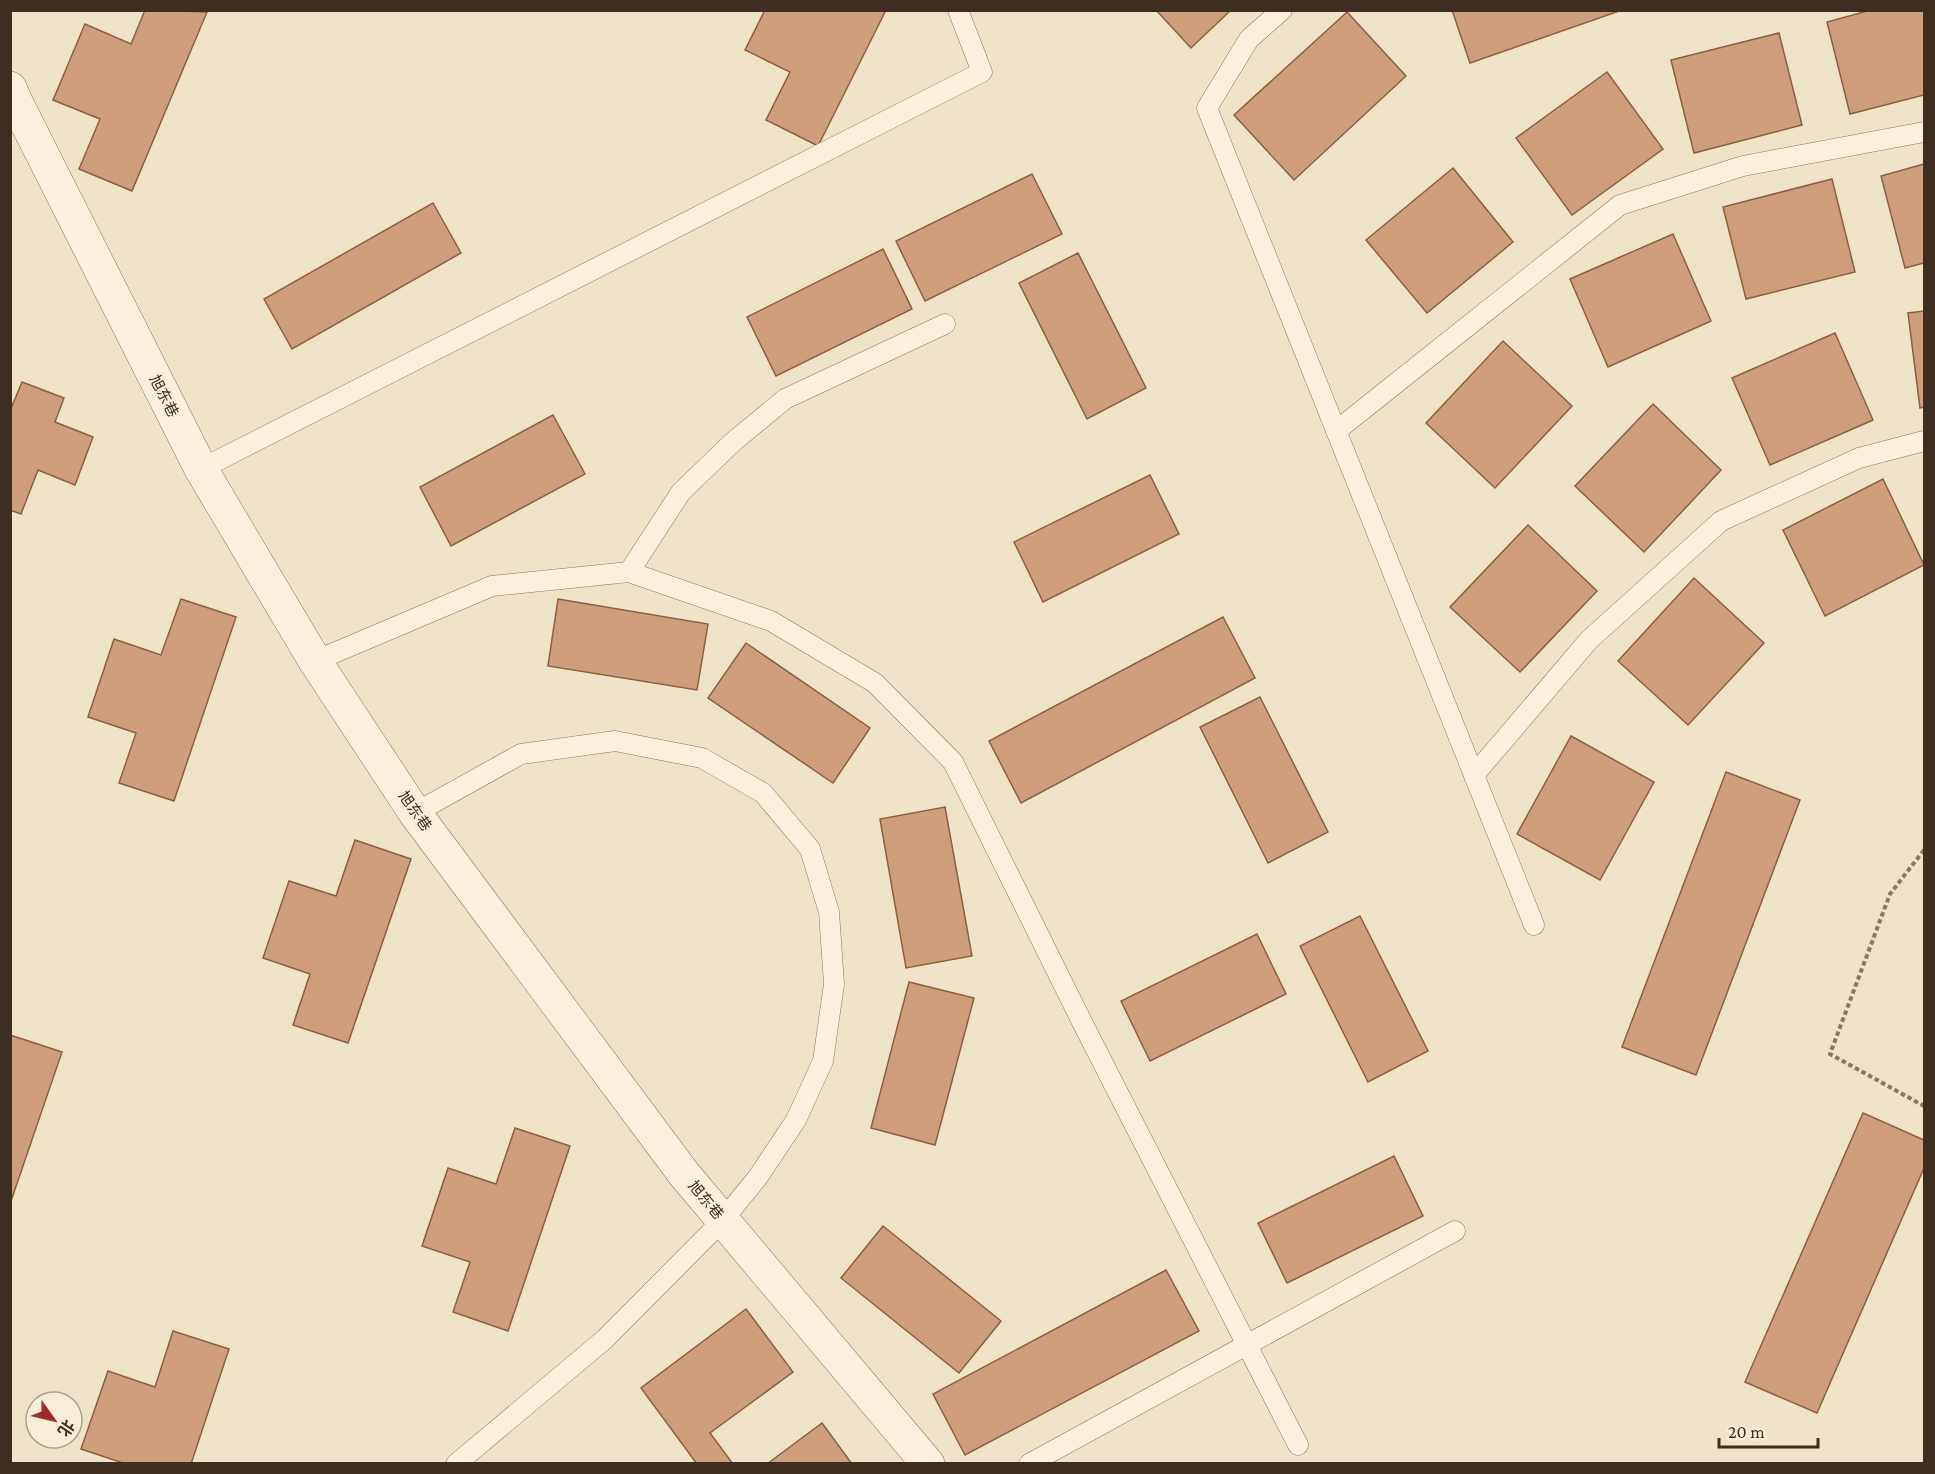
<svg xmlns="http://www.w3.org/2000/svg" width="1935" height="1474" font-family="'Crimson Pro','Noto Sans SC',serif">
<rect width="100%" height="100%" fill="#f0e4c8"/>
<!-- building -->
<g fill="#cf9f7d" stroke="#8d5f41" stroke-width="1.5">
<path d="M145 10 207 12 132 191 79 169 100 119 53 100 85 24 131 44Z"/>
<path d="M765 10H886L818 146 766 120 790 72 745 50Z"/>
<path d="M1156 10H1231L1191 48Z"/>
<path d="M1452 10H1622L1470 63Z"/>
<path d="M1871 10H1924V95L1850 114 1827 22Z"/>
<path d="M1347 12 1406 76 1294 180 1234 115Z"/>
<path d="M1779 33 1802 125 1694 153 1671 60Z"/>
<path d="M1607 72 1663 149 1572 215 1516 138Z"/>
<path d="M1924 164V263L1905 268 1881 176Z"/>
<path d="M1453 168 1513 242 1427 313 1366 240Z"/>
<path d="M1032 174 1062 234 925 301 896 241Z"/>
<path d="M1832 179 1855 272 1746 299 1723 207Z"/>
<path d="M433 203 461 253 292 349 264 299Z"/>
<path d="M1673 234 1711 321 1608 367 1570 279Z"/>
<path d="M883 249 912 309 776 376 747 317Z"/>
<path d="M1078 253 1146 388 1087 419 1019 283Z"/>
<path d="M1924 311V407L1920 408 1908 313Z"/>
<path d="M1835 333 1873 420 1770 465 1732 378Z"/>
<path d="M1503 341 1572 406 1495 488 1426 423Z"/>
<path d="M22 382 64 398 55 422 93 437 75 485 38 470 21 514 10 510V411Z"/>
<path d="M1653 404 1721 470 1644 552 1575 486Z"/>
<path d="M553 415 585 474 451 546 420 487Z"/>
<path d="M1150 475 1179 534 1043 602 1014 542Z"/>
<path d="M1883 479 1924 565 1825 616 1783 530Z"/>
<path d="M1528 525 1597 591 1520 672 1450 607Z"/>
<path d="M1694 578 1764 643 1688 725 1618 661Z"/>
<path d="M181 599 236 617 174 801 119 783 136 733 88 717 114 639 161 655Z"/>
<path d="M558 599 708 624 697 690 548 666Z"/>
<path d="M1223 617 1255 678 1021 803 989 741Z"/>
<path d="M746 643 870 728 833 783 708 698Z"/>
<path d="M1260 697 1328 832 1268 863 1200 727Z"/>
<path d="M1571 736 1654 782 1600 880 1517 834Z"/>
<path d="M1726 772 1800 800 1696 1075 1622 1047Z"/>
<path d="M945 807 972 956 906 968 880 819Z"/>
<path d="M355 840 411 859 348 1043 293 1025 310 974 263 958 289 881 336 896Z"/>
<path d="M1360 916 1428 1051 1368 1082 1300 946Z"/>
<path d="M1257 934 1286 994 1150 1061 1121 1001Z"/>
<path d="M909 982 974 998 935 1145 871 1128Z"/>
<path d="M10 1035 62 1052 10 1204Z"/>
<path d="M1863 1113 1924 1140V1168L1817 1413 1745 1382Z"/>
<path d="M515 1128 570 1146 508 1331 453 1312 470 1262 422 1246 448 1168 496 1184Z"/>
<path d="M1394 1156 1423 1216 1287 1283 1258 1223Z"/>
<path d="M883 1226 1001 1321 959 1373 841 1278Z"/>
<path d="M1166 1270 1199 1331 965 1455 933 1394Z"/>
<path d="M746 1309 793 1372 710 1433 733 1464H697L641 1388Z"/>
<path d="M173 1331 229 1349 191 1464H126L81 1449 108 1371 155 1387Z"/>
<path d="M822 1423 852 1464H767Z"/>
</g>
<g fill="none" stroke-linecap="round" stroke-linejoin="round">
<defs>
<g id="lane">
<path d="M1282 10 1249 39 1207 108 1534 925"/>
<path d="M1336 431 1620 205 1743 166 1924 132"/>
<path d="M201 469 982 72 958 10"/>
<path d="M629 572 681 492 733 442 785 399 945 324"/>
<path d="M315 661 492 586 629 572 771 621 875 683 953 762 1082 1022 1298 1445"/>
<path d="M1474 775 1589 640 1721 521 1859 458 1924 441"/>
<path d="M415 813 521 754 615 741 702 758 763 793 810 849 829 912 834 984 823 1061 796 1120 758 1177 723 1220 605 1339 456 1464"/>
<path d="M1029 1464 1455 1231"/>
</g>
<path id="street" d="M10 88 16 102 201 469 315 661 415 813 684 1174 928 1464"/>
</defs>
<!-- lane casing -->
<use href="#lane" stroke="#8d765c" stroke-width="21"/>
<!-- street casing -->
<use href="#street" stroke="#8d765c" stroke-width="34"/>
<!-- path -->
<path stroke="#8d765c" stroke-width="4" stroke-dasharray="4.5 3" stroke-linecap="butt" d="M1924 850 1890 894 1830 1054 1924 1106"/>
<!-- lane -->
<use href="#lane" stroke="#faf1dc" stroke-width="20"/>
<!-- street -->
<use href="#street" stroke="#faf1dc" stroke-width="33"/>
</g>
<g text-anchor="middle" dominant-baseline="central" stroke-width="5" stroke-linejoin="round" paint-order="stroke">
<!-- street labels -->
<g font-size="15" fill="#3d2e20" stroke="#f7eed8">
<text transform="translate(164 396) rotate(63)">旭东巷</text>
<text transform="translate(415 811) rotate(55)">旭东巷</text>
<text transform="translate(706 1200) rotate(50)">旭东巷</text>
</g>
</g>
<!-- border -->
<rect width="1935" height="1474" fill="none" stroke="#3d2e20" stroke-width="24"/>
<!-- north arrow -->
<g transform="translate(54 1420) rotate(124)"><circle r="28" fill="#f7eed8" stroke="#ada18e" stroke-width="1.5"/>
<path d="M0-4.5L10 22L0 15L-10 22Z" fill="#9e2a2b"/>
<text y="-9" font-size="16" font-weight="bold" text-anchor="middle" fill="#3d2e20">北</text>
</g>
<!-- scale -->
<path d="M1719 1438v9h99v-9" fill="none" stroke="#3d2e20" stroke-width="3"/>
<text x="1728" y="1438" font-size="18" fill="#3d2e20" stroke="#f7eed8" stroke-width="4.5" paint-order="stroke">20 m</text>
</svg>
